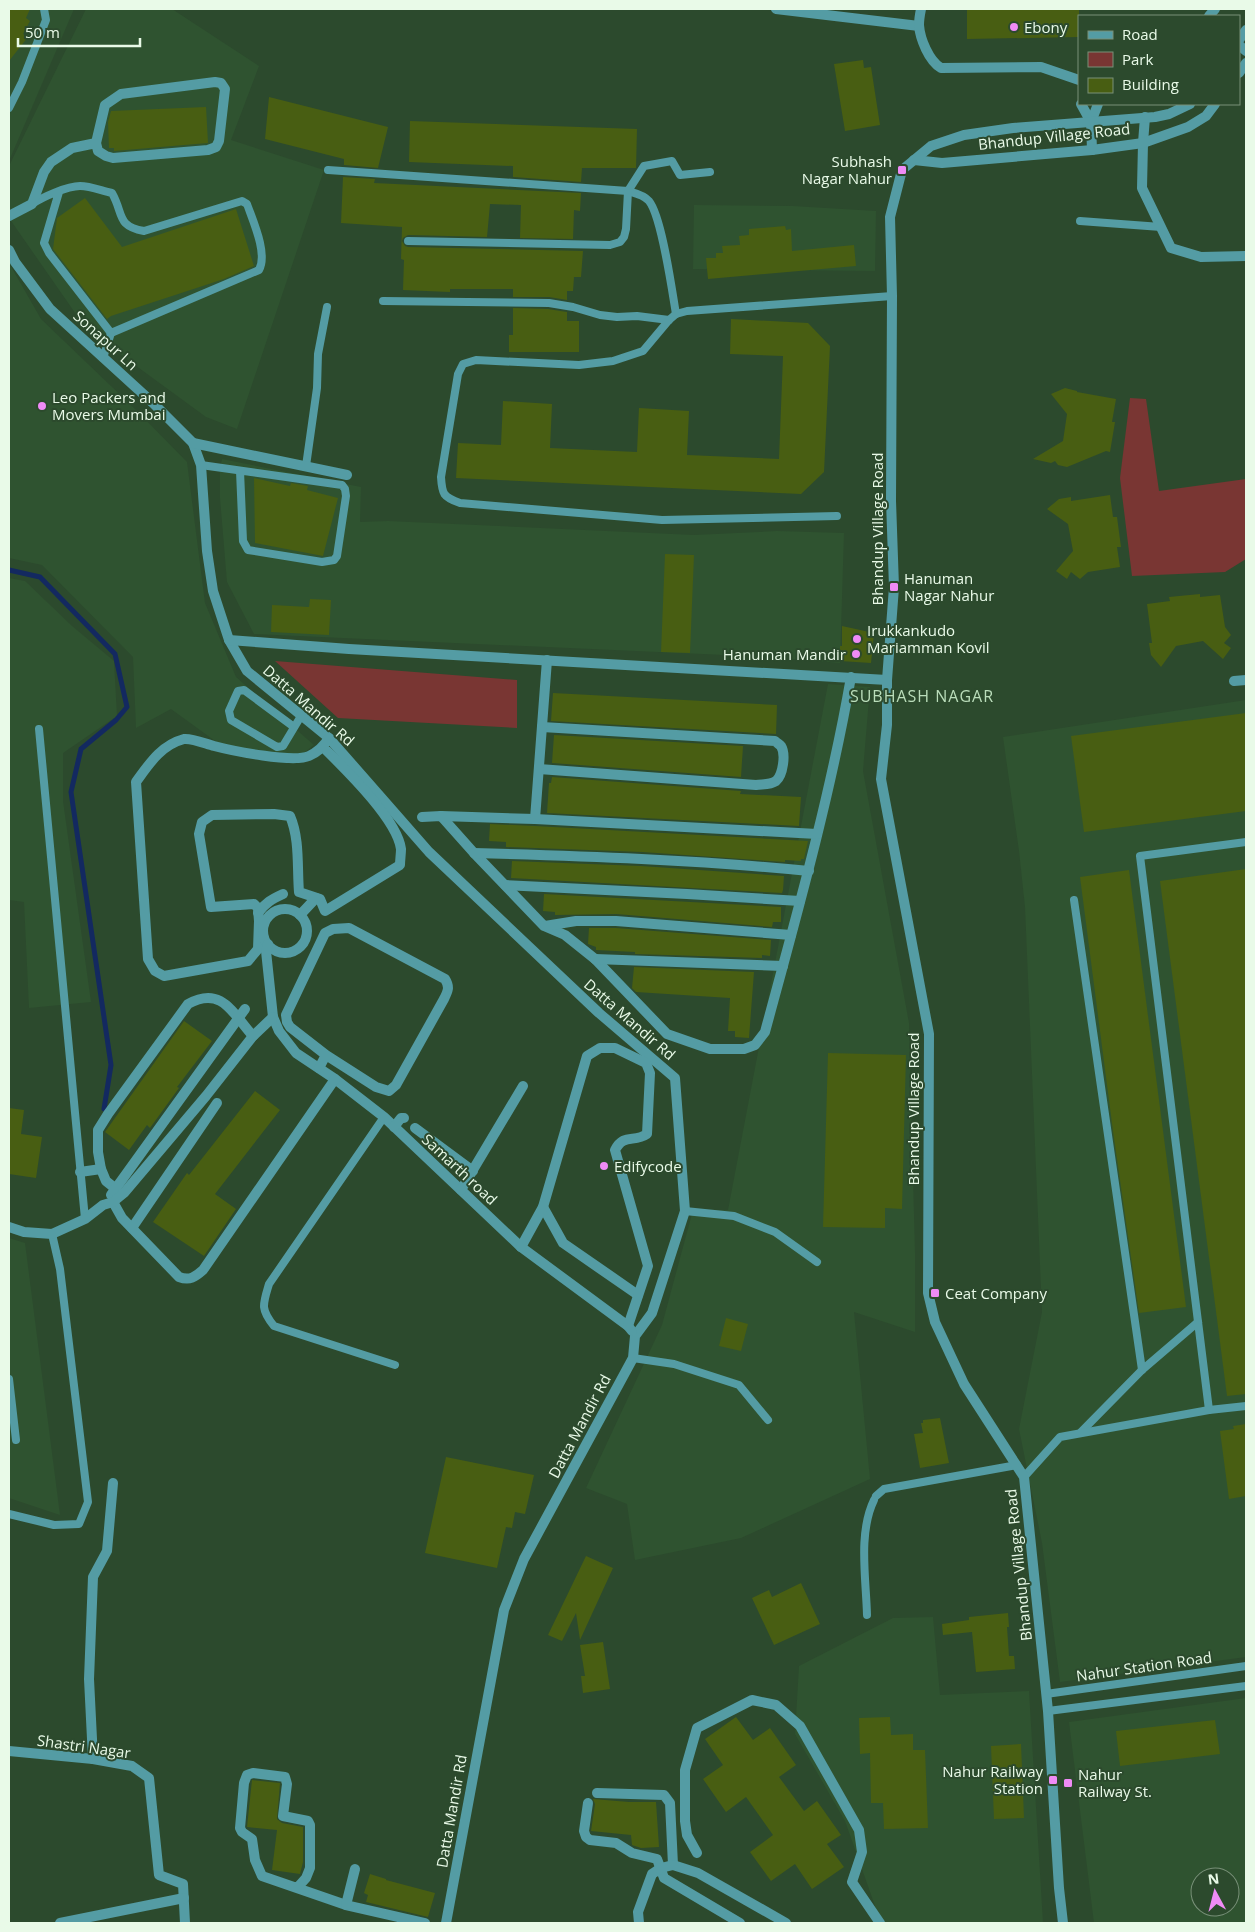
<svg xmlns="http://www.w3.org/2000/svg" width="1255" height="1932" font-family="'Open Sans',sans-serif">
<rect width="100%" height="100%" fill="#2c4a2d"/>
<!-- built -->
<g fill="#2f5330" fill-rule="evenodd">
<path d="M9 9H74L9 161Z"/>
<path d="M86 9H172L259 66 231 140 324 170 237 429 206 417 87 330 9 218V166Z"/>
<path d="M694 205 793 206 876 211 875 271 693 269Z"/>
<path d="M9 263 41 319 135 409 187 462 205 603 236 677 314 745 301 755 222 746 171 709 136 728 133 657 42 565 9 558Z"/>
<path d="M222 459 361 487 360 522 388 521 694 535 777 531 844 533 840 663 770 657 254 634 227 582 220 498V469Z"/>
<path d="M9 578 25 581 72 626 114 661 117 716 63 753V801L91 1002 29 1008 24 902 9 900Z"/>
<path d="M828 684 870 687 863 771 909 1023 915 1253V1332L854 1312 870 1479 741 1538 635 1560 627 1504 586 1488 662 1325 693 1210H728Z"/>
<path d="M1246 700V1657L1060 1682 1042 1543 1019 1429 1042 1312 1025 907 1019 851 1003 737Z"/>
<path d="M9 1238 25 1243 60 1515 9 1498Z"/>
<path d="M933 1617 940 1695 1029 1691 1043 1923H881L845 1821 795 1734 799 1666 893 1618Z"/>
<path d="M1246 1698V1923H1094L1069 1722ZM1200 1877H1230V1907H1200Z"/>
</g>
<!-- green -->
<g fill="#793633">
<path d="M1130 398 1146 399 1159 491 1246 479V559L1225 572 1132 576 1120 478Z"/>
<path d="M275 661 517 680V728L338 718Z"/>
</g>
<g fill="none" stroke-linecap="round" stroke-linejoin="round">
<!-- stream -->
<path stroke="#132960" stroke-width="5" d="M9 570 40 577 115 654 127 707 116 720 81 749 71 792 111 1065 104 1109"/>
</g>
<!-- building -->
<g fill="#485e12">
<path d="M9 9H30L26 18 30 21 23 34 28 37 9 61Z"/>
<path d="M967 9H1079V37L967 39Z"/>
<path d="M863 60 864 68 871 67 880 125 845 131 834 64Z"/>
<path d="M269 97 388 127 378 168 344 165V159L265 139Z"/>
<path d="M206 107 208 143 126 150 114 151V148H109L108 122 111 111Z"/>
<path d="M410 121 637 129 636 168H582L581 182 513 177V166L409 162Z"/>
<path d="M343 177 375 179 374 183 581 193 580 211 574 210 573 239 520 238 521 205 490 204 487 237 408 235 403 238 402 241 405 246 408 247 583 251 581 277H574L573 291H567V300L549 297H513V289H450V292L403 290 404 260 401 259 402 227 341 223Z"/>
<path d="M85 198 122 247 236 209 254 266 224 279 111 316 107 319 53 249 57 218Z"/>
<path d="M785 226 786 230 791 229 792 251 854 245 856 266 708 279 706 258H716V253H723L722 246 740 245 739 236 749 235V229Z"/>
<path d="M513 308 548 309 567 312V321H579V352H509V335H513Z"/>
<path d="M731 319 808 323 830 346 824 472 801 494 456 478 458 443 501 445 503 401 552 404 550 448 637 452 639 408 689 411 687 455 779 459 783 356 730 354Z"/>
<path d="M1065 388 1077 391V392L1116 399 1112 422H1115L1110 452 1106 451 1067 467 1058 465 1055 461 1051 463 1033 459 1063 441 1067 414 1051 394Z"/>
<path d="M254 478 290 486 291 483 308 486 307 490 338 498 323 556 255 543Z"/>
<path d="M1110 495 1113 517H1117L1121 547H1117L1120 567 1088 572 1080 579 1071 572 1067 579 1056 571 1073 551 1068 524 1047 509 1059 499 1071 497V501Z"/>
<path d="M665 554 694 555 690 653 661 652Z"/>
<path d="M1200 594V597L1220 595 1225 627 1231 635 1224 643 1231 648 1223 659 1203 641 1176 646 1161 667 1151 655 1149 643H1152L1147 604 1170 601 1169 597Z"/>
<path d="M310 599 331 600 329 635 271 632 272 605 309 607Z"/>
<path d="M842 626 874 633 871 663 840 661V646H842Z"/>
<path d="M553 693 777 705 776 734 551 721Z"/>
<path d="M1246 713V811L1084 832 1071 736Z"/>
<path d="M554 735 743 746 741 777 552 763Z"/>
<path d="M552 777 741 791 740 794 801 797 799 826 547 813 549 783H551Z"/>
<path d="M490 824 535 826 808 841 804 859H801V861L785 860V862L642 852 506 847V842L489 841Z"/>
<path d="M512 861 641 866 784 876 783 890 782 893 511 878Z"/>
<path d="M1246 869V1394L1227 1396 1160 881Z"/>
<path d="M1129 870 1186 1307 1139 1313 1113 1131 1080 877Z"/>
<path d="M544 894 781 907V922H773L772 927 616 914 555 915V912L543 911Z"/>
<path d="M589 928H616L771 940 770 956 762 955V958L635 954V952L596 950V947L588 944Z"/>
<path d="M634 967 754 972 749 1038 735 1037V1031H728L730 998 636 992 632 988Z"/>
<path d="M184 1021 212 1041 177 1087 179 1088 150 1128 147 1125 129 1150 105 1132Z"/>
<path d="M828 1053 906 1055 902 1209 885 1208V1228L823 1227Z"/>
<path d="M255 1091 280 1110 215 1194 236 1209 204 1256 153 1222 187 1173 189 1175Z"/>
<path d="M9 1108 24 1110 21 1134 42 1137 36 1178 9 1174Z"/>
<path d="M726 1318 748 1324 741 1351 719 1346Z"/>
<path d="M940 1418 949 1463 920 1468 914 1434 923 1433 921 1423H923V1420Z"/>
<path d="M1246 1424V1496L1229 1499 1220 1431 1234 1429 1233 1426Z"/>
<path d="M446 1457 534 1475 525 1514 515 1512 512 1528 506 1527 497 1568 425 1553Z"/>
<path d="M586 1556 613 1568 580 1640 576 1613 562 1641 548 1635Z"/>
<path d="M801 1583 820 1624 774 1645 752 1598 769 1590 772 1597Z"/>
<path d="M1008 1613 1009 1627H1007L1009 1656H1014L1015 1669 976 1672 972 1632 943 1635 942 1624 969 1620V1617Z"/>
<path d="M603 1642 610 1689 583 1693 581 1676H585L580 1645Z"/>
<path d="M736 1717 753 1740 770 1728 796 1765 779 1777 804 1811 817 1801 841 1835 827 1844 844 1867 812 1889 795 1864 771 1881 750 1852 773 1835 746 1797 726 1812 703 1779 723 1765 705 1739Z"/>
<path d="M890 1717 891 1735 913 1734V1750H925L928 1828 884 1829 883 1803H871L870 1753 860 1754 859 1718Z"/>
<path d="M1215 1720 1220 1754 1120 1766 1116 1731Z"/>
<path d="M1021 1744 1024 1818 994 1819 991 1746Z"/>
<path d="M252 1780 280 1783 277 1819 282 1823 303 1827V1862L300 1874 272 1870 277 1830 247 1827Z"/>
<path d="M593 1799 629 1802H656L659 1847 641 1848 632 1845 631 1835 591 1831 595 1804Z"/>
<path d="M370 1874 386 1879V1880L435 1893 428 1917 366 1902 368 1895 364 1893Z"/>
</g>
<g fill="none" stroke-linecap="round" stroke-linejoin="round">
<!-- service -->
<g stroke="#549ca4" stroke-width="8">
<path d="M9 108 22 82 46 20 44 9"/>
<path d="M328 170 628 191C635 193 644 195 649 201 662 217 672 291 676 314"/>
<path d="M32 204C43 197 67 186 80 186 91 186 102 191 112 193 124 214 116 226 144 231L242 201 247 204C253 221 268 254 259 270L111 333 49 253 44 243 59 192"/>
<path d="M1080 221 1161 227"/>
<path d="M408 241 610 245 620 242 624 237 626 229 628 191 644 166 672 161 680 175 710 172"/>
<path d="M383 301 549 303 573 307 600 315 617 317 637 316 669 320"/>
<path d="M103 358 111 333"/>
<path d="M201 465 342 485 345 489 346 496 337 556 334 560 322 562 248 550 243 541 240 471"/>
<path d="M306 466 317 388 318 354 327 307"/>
<path d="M837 516 662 520 460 503C443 497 442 494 441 477L458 374 463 364 476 360 579 365 613 361 643 351 669 320 676 314 687 311 892 296"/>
<path d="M294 727 244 690 238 691 229 711 231 720 277 747 283 746 301 716"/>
<path d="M39 729 85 1219"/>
<path d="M1074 900 1142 1370"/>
<path d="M384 1117 269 1284C263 1304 260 1309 274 1326L395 1365"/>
<path d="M685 1211 734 1216 775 1232 817 1262"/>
<path d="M633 1358 674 1364 739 1385 768 1420"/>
<path d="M9 1379 16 1440"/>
<path d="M1209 1410 1140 856 1246 842"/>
<path d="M1081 1432 1142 1370 1198 1322"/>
<path d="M1024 1477 1060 1437 1209 1410 1246 1406"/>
<path d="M876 1496 884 1489 1017 1465"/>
<path d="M9 1514 54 1525 79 1524 88 1502 60 1269 52 1234"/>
<path d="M867 1615C866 1578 858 1533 874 1500"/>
<path d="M1046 1694 1246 1666"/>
<path d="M1048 1711 1246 1686"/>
</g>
<!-- minor -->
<g stroke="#549ca4" stroke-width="10">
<path d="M776 9 919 26"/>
<path d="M921 9C920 14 919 20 919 25 920 39 929 61 941 68L1041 67 1079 80"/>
<path d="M1209 16 1215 9"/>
<path d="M1081 104 1091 122"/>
<path d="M1145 117 1143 143 1142 188 1171 248 1201 257 1246 256"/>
<path d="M1092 150 1091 122 1098 104"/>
<path d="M9 216 32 204 44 172 51 162 72 148 96 143 105 105 121 94 215 82 221 83 225 89 219 141 216 147 208 150 113 158 106 156 98 151 96 143"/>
<path d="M9 250 15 262 50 309 153 403 193 443 201 465 207 551 213 591 229 640 247 671 329 738 429 852 599 1013 675 1078 685 1211 652 1313 635 1336 633 1358 524 1559 504 1610 446 1923"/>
<path d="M193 443 347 475"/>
<path d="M229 640 349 649 887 680"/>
<path d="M1234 681 1246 680"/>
<path d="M323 747C345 769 397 819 401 849 401 854 400 860 400 865L325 911 320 899 299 892C297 868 300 839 290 816L274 814 212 815 202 822 199 834 211 907 254 904 258 908 259 921 258 949 248 961 164 976 155 971 148 959 136 782C149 764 161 745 184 739 192 738 206 744 214 746 233 751 293 763 309 756 318 752 324 746 329 738"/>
<path d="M539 769 756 785C763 784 770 785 776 781 783 775 786 754 781 746 780 745 776 742 775 741L542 727"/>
<path d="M441 816 474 853 544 926 565 935 595 959 667 1034 710 1049H744L755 1045 765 1032C797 914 830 797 851 677"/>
<path d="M422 817 441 816 535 819 817 834"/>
<path d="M535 819 547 660"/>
<path d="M474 853C585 856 698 860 809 871"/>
<path d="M505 885 687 894 800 901"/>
<circle cx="285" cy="931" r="22"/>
<path d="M258 913C265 903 272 899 283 894"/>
<path d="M300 915 316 898"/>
<path d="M545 926 576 921H616L791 935"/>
<path d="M268 944 266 951 273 1017 279 1031 296 1053 335 1079 384 1117 521 1247 628 1326 632 1331"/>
<path d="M595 959 783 966"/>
<path d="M319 1068 326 1055 290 1027 287 1022 286 1015 325 933 333 929 349 928 445 979C450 987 448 991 444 999L396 1085 389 1091 376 1087 326 1055"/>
<path d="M394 1127 401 1118H404"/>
<path d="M415 1128 473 1171"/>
<path d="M80 1172 101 1169"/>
<path d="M116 1189 106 1181 101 1169 98 1152V1130L108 1114 188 1004C222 985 233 1014 253 1036"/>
<path d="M461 1190 523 1086"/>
<path d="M111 1195 245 1009"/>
<path d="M113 1202 122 1218 179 1277C190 1281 195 1277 203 1270L335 1079"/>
<path d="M543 1207 563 1243 638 1295"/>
<path d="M9 1227 24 1232 52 1234 85 1219 103 1205 113 1202 124 1193 206 1096 253 1036 273 1017"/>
<path d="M132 1228 217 1103"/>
<path d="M521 1247 543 1207 587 1056 600 1048H615L646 1063 650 1073 647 1134C634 1143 624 1133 615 1150L648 1266 628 1326"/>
<path d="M9 1751 93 1759 132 1766 149 1778 159 1875 183 1884 185 1923"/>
<path d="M93 1759 89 1679 93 1577 107 1551 113 1483"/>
<path d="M597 1793 664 1795 670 1803 673 1865"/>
<path d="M588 1803 584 1831 586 1837 590 1840 616 1843 632 1853 657 1859 664 1878 740 1923"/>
<path d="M697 1853 687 1835 685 1821V1770L697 1728 752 1700 776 1705 800 1726 859 1830 862 1852 852 1882 880 1923"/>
<path d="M297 1888 306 1878 310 1868V1825L308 1821 283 1816 287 1784 285 1777 253 1773 247 1775 244 1783 240 1828 242 1832 252 1839 255 1860 262 1876 346 1905 425 1923"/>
<path d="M346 1905 355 1869"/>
<path d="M60 1923 184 1898"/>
<path d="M639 1923 638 1912 652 1874 661 1868 673 1865 698 1873 786 1923"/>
</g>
<!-- tertiary -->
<g stroke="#549ca4" stroke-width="10">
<path d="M1239 40 1246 30"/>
<path d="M1239 45 1246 51"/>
<path d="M1239 73 1246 63"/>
<path d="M914 160 942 163 1092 150 1143 143 1188 127 1206 116 1215 104"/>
<path d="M1063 1923 1059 1888 1048 1711 1024 1477 964 1384 935 1322 928 1293 929 1034 881 779 887 725V680L894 587 891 501 892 296 890 217 902 170 931 146 964 135 1013 128 1155 117 1169 114 1190 104"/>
</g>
</g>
<!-- markers -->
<g fill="#ef8bf6" stroke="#2c4a2d" stroke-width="2">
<circle cx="1014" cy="27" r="5"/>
<rect x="897" y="165" width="10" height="10" rx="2.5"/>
<circle cx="42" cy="406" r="5"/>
<rect x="889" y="582" width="10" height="10" rx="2.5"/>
<circle cx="857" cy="639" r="5"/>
<circle cx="856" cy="654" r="5"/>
<circle cx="604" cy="1166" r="5"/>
<rect x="930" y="1288" width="10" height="10" rx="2.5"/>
<rect x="1048" y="1775" width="10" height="10" rx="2.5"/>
<rect x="1063" y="1778" width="10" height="10" rx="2.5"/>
</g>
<g text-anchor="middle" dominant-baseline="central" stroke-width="4" stroke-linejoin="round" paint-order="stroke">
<!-- poi labels -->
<g font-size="15" fill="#e9fae8" stroke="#2c4a2d" text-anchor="start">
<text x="1024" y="27">Ebony</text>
<text x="892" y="161" text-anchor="end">Subhash<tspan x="892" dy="17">Nagar Nahur</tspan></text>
<text x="52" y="397">Leo Packers and<tspan x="52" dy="17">Movers Mumbai</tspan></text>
<text x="904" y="578">Hanuman<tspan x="904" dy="17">Nagar Nahur</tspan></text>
<text x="867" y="630">Irukkankudo<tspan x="867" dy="17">Mariamman Kovil</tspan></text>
<text x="846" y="654" text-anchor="end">Hanuman Mandir</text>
<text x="614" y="1166">Edifycode</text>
<text x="945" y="1293">Ceat Company</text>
<text x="1043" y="1771" text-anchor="end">Nahur Railway<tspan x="1043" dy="17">Station</tspan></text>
<text x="1078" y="1774">Nahur<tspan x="1078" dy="17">Railway St.</tspan></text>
</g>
<!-- street labels -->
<g font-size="15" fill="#e9fae8" stroke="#2c4a2d">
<text transform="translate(1054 136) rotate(-6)">Bhandup Village Road</text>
<text transform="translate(106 340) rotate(42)">Sonapur Ln</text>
<text transform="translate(877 529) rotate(-90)">Bhandup Village Road</text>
<text transform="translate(309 705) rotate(41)">Datta Mandir Rd</text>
<text transform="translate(630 1019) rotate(41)">Datta Mandir Rd</text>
<text transform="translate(913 1109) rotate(-90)">Bhandup Village Road</text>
<text transform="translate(460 1169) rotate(43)">Samarth road</text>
<text transform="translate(579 1426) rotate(-62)">Datta Mandir Rd</text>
<text transform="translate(1018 1565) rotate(-96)">Bhandup Village Road</text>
<text transform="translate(1144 1666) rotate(-8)">Nahur Station Road</text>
<text transform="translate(84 1746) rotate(8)">Shastri Nagar</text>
<text transform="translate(451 1811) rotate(-80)">Datta Mandir Rd</text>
</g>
<!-- neighbourhood labels -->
<g font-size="16" letter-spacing="1" fill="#baddba" stroke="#2c4a2d">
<text x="922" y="696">SUBHASH NAGAR</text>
</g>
</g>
<!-- border -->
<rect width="1255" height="1932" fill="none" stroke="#e9fae8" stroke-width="20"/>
<!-- legend -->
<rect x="1078" y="15" width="162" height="90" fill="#2c4a2d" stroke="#789078"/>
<rect x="1088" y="31" width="25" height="8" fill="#549ca4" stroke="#789078"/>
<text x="1122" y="40" font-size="15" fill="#e9fae8">Road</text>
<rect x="1088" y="52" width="25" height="15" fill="#793633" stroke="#789078"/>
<text x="1122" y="65" font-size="15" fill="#e9fae8">Park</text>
<rect x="1088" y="78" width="25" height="15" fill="#485e12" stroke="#789078"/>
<text x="1122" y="90" font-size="15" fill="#e9fae8">Building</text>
<!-- north arrow -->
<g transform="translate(1215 1892) rotate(353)"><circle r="24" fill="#2c4a2d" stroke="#789078"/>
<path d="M0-4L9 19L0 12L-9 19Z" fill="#ef8bf6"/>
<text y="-8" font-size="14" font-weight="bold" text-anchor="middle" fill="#e9fae8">N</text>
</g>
<!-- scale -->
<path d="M18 38v8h122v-8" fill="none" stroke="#e9fae8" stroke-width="2.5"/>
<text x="25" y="38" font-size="15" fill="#e9fae8" stroke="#2c4a2d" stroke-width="4" paint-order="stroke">50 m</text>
</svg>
